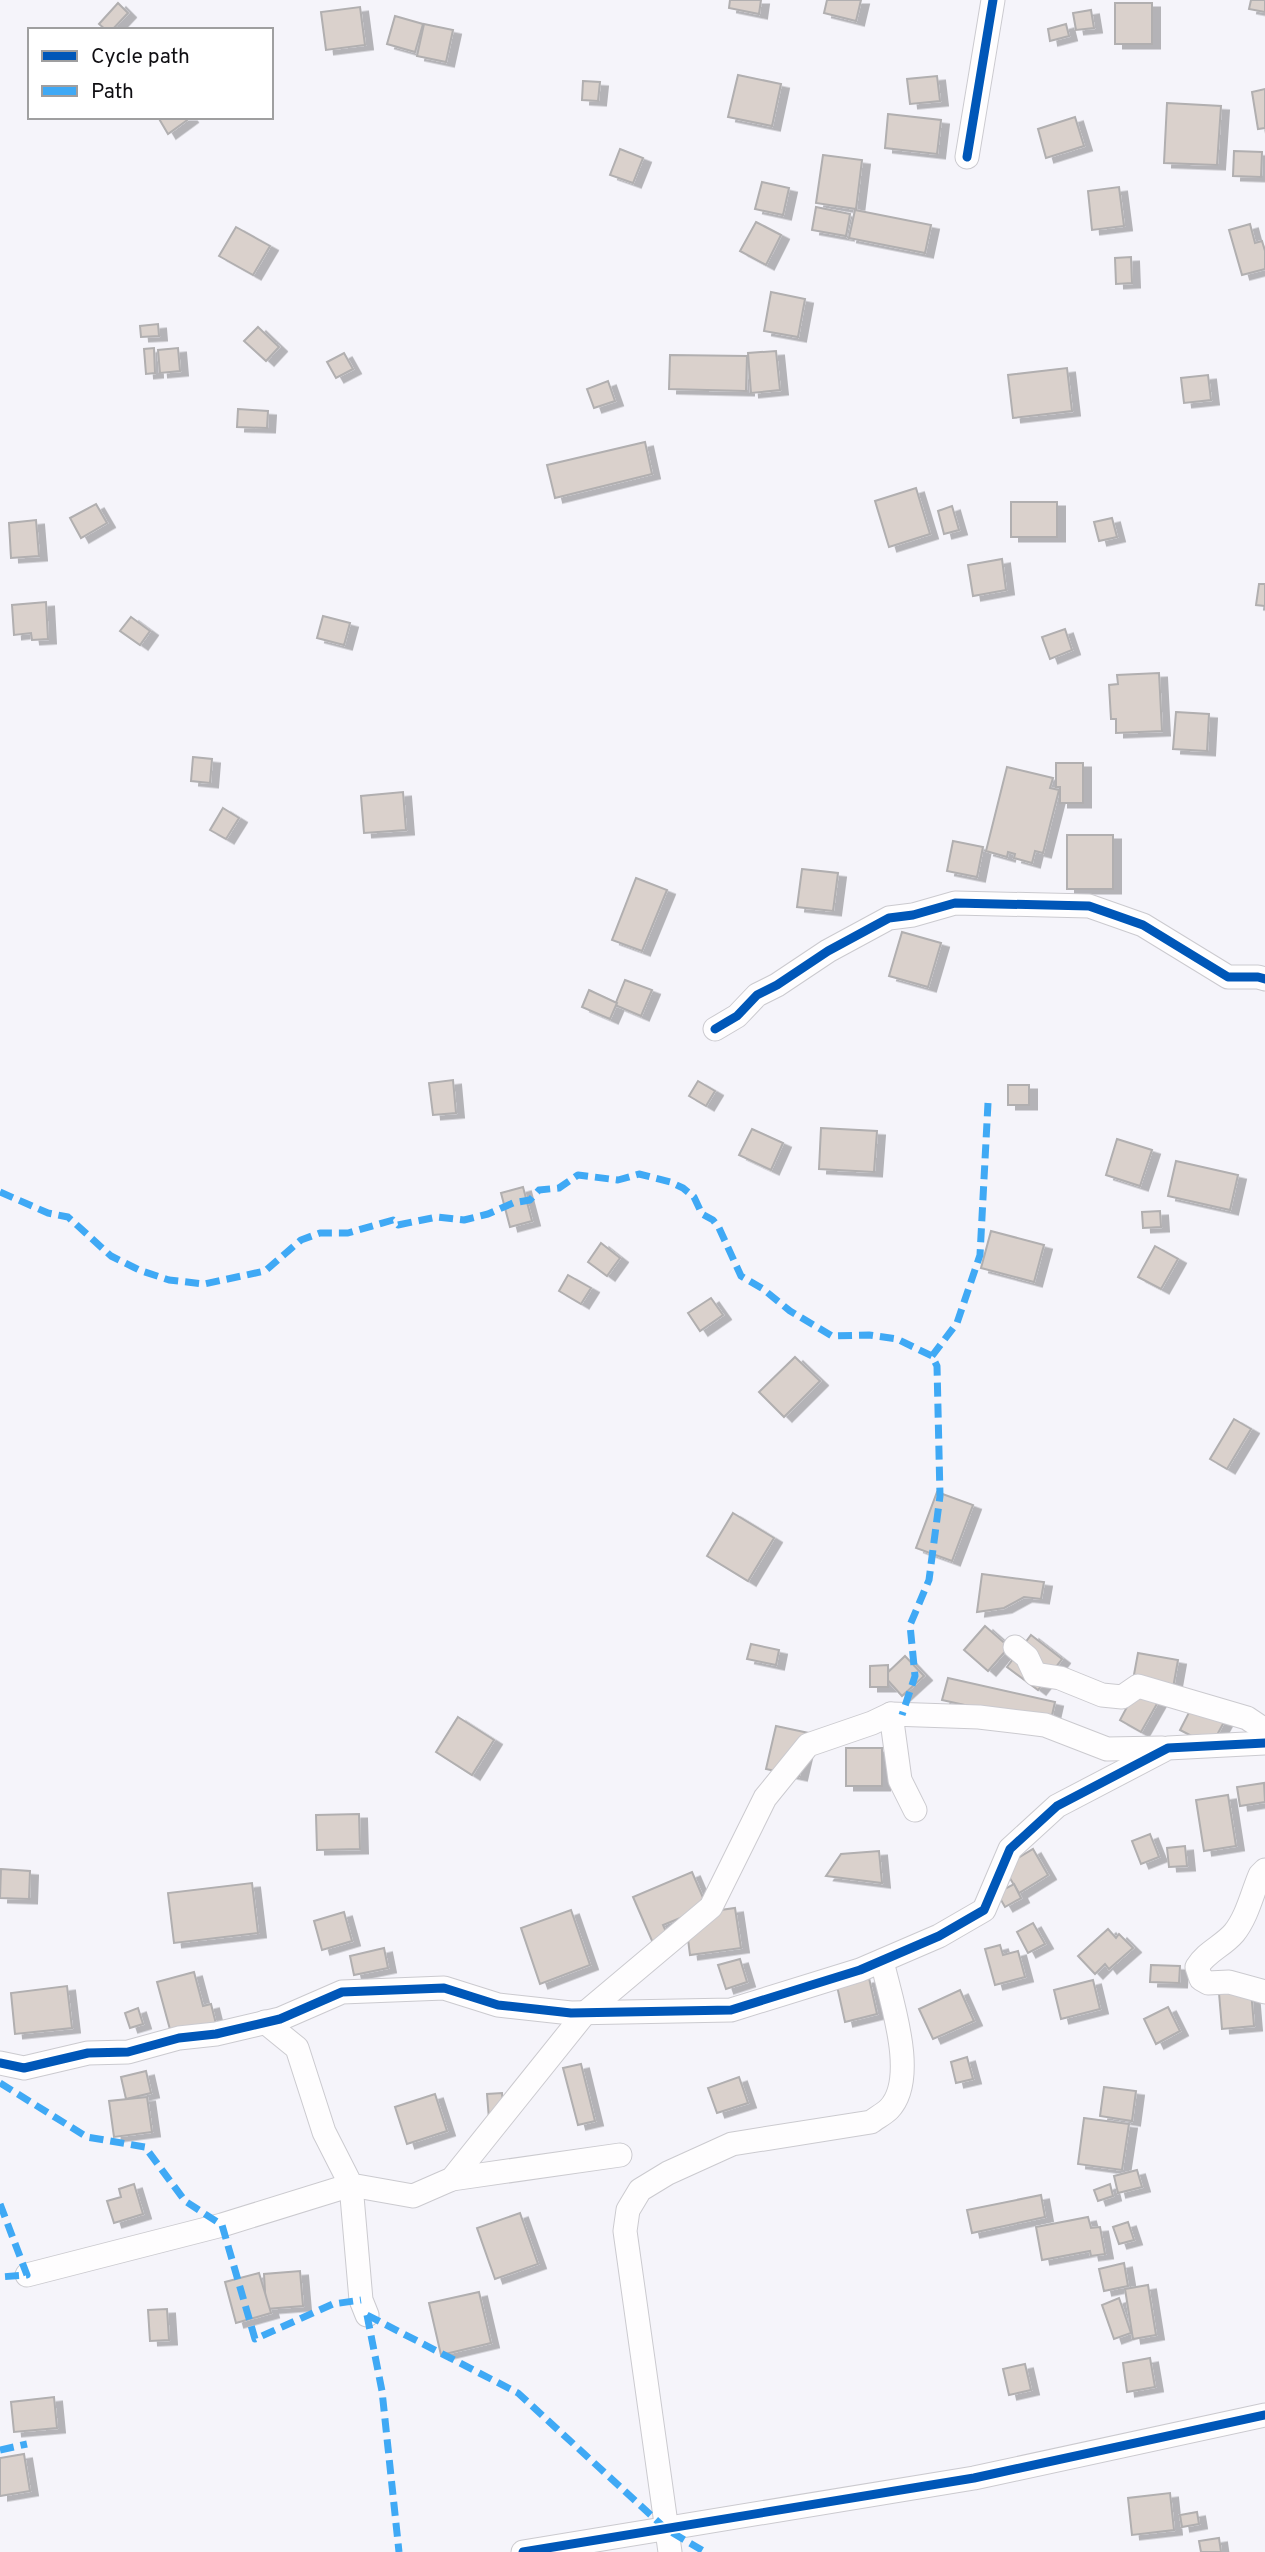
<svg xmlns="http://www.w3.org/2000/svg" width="1265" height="2552" font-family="Overpass,sans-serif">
<defs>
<filter id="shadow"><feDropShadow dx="8" dy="4.5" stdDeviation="0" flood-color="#0004"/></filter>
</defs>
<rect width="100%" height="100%" fill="#f5f4fa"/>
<!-- building -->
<g fill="#dad1cc" stroke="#b1afb0" stroke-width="2" filter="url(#shadow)">
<path d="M730 0H761L759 14 729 8Z"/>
<path d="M827 0H861L856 21 824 13Z"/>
<path d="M1251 0H1265V12L1249 9Z"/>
<path d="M118 3 128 13 112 30H106L99 24Z"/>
<rect x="1115" y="3" width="37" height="41"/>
<path d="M360 7 365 45 326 50 321 12Z"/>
<path d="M1091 10 1094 28 1076 30 1073 13Z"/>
<path d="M395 16 423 24 415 52 387 44Z"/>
<path d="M424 24 453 30 446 62 417 56Z"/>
<path d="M1066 24 1069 36 1050 41 1048 29Z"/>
<path d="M738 75 781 84 772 126 728 117Z"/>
<path d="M937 76 940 101 910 104 907 79Z"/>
<path d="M583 81 600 82 598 101 582 100Z"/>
<path d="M1265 89V128L1258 129 1252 92Z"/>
<path d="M1167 103 1221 106 1217 165 1164 163Z"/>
<path d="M888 114 941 120 937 154 885 148Z"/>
<path d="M158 117H189L190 118 168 134Z"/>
<path d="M1075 117 1084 146 1046 158 1038 129Z"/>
<path d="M620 149 643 158 633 183 610 175Z"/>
<path d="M1234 151 1262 152 1261 177 1233 176Z"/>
<path d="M823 155 862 160 856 209 816 203Z"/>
<path d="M762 182 789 188 783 215 755 209Z"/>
<path d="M1119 187 1124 226 1092 230 1088 191Z"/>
<path d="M816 207 850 214 846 236 812 230Z"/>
<path d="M855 210 931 225 925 253 849 238Z"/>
<path d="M756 222 781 235 766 265 740 251Z"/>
<path d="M1250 224 1255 243 1262 241 1265 251V269L1242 275 1229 230Z"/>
<path d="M236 227 270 246 253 275 219 256Z"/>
<path d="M1131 257 1132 283 1116 284 1115 258Z"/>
<path d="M771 292 805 299 798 337 764 331Z"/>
<path d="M158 324 159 336 141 337 140 326Z"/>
<path d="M258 327 279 347 266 361 244 341Z"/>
<path d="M154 348 155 373 146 374 144 349Z"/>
<path d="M178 348 180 371 160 373 158 350Z"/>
<path d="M776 351 780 390 751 393 748 353Z"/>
<path d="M344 353 353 369 336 378 327 362Z"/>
<path d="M670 355 747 356 746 391 669 389Z"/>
<path d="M1067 368 1072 411 1013 418 1008 375Z"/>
<path d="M1208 375 1211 400 1184 403 1181 378Z"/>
<path d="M608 381 615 401 594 408 587 389Z"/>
<path d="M238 409 268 411 267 428 237 427Z"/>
<path d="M645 442 652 474 555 498 547 465Z"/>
<path d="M916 488 930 534 889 547 875 501Z"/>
<rect x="1011" y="502" width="46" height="35"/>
<path d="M96 504 107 523 81 538 70 518Z"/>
<path d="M952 506 959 530 944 534 938 511Z"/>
<path d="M1112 518 1117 537 1099 541 1094 522Z"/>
<path d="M36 520 39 556 11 558 9 523Z"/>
<path d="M1002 559 1006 590 973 596 968 565Z"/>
<path d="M1259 584H1265V606L1256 605Z"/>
<path d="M46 602 48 639 32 640 31 633 14 635 12 605Z"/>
<path d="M323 616 350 623 344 645 317 638Z"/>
<path d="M131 617 150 631 140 645 120 631Z"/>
<path d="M1065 629 1072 650 1050 659 1042 637Z"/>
<path d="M1159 673 1162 731 1116 733V719H1111L1109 685 1118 684 1117 675Z"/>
<path d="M1176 712 1209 714 1207 751 1173 749Z"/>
<path d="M193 757 212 759 210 783 191 781Z"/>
<path d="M1056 763H1083V803H1060V787H1056Z"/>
<path d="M1007 767 1053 778 1050 788 1059 790 1043 853 1035 851 1032 863 1014 858 1015 854 1008 852 1007 857 986 851Z"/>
<path d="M403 792 406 830 364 833 361 796Z"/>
<path d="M223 808 239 818 226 839 210 830Z"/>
<rect x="1067" y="835" width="46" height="54"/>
<path d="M953 841 983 847 977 877 947 871Z"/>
<path d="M802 869 838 873 833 911 797 907Z"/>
<path d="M636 878 667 890 642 951 612 940Z"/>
<path d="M902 932 941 943 928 987 889 976Z"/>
<path d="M625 980 652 990 641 1016 615 1005Z"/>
<path d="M589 990 617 1003 610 1019 582 1007Z"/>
<path d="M453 1080 456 1113 433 1115 429 1083Z"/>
<path d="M698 1081 715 1091 706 1106 689 1096Z"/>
<rect x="1008" y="1085" width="21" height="20"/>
<path d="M821 1128 877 1131 874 1172 819 1169Z"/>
<path d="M752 1129 783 1143 771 1170 739 1155Z"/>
<path d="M1117 1139 1152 1150 1140 1186 1106 1175Z"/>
<path d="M1176 1161 1238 1175 1230 1210 1168 1196Z"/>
<path d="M523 1187 532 1221 510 1227 501 1193Z"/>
<path d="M1160 1211 1161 1227 1143 1228 1142 1212Z"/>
<path d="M991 1231 1044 1245 1034 1282 981 1268Z"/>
<path d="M601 1243 620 1258 607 1276 588 1262Z"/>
<path d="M1155 1246 1178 1259 1161 1289 1138 1277Z"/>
<path d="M568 1275 591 1288 581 1304 559 1291Z"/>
<path d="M711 1298 723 1315 700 1331 688 1313Z"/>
<path d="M795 1357 820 1381 784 1417 759 1392Z"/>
<path d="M1234 1419 1251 1429 1227 1469 1210 1459Z"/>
<path d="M937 1492 973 1505 952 1561 916 1548Z"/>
<path d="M733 1513 774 1538 748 1581 707 1556Z"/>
<path d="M982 1574 1044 1582 1041 1599 1024 1597 1004 1608 977 1612Z"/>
<path d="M985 1626 1009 1647 988 1671 964 1650Z"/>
<path d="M1031 1635 1062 1659 1038 1690 1007 1667Z"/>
<path d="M751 1644 779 1650 776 1665 747 1659Z"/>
<path d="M1138 1653 1178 1660 1173 1688 1133 1680Z"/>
<path d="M905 1656 924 1676 902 1696 884 1676Z"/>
<path d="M888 1665V1687H870V1666Z"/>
<path d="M948 1678 1055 1702 1050 1724 942 1700Z"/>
<path d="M1136 1690 1158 1702 1141 1732 1120 1720Z"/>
<path d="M1198 1695 1230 1711 1211 1746 1180 1730Z"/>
<path d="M458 1717 494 1740 472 1775 436 1752Z"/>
<path d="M776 1726 809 1733 799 1776 766 1769Z"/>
<rect x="846" y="1748" width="36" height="38"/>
<path d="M1264 1783 1265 1802 1240 1806 1237 1787Z"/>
<path d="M1228 1795 1236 1846 1204 1851 1196 1800Z"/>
<path d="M359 1814 360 1849 317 1850 316 1815Z"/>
<path d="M1150 1834 1159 1857 1141 1864 1132 1841Z"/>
<path d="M1185 1846 1187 1866 1169 1867 1167 1848Z"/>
<path d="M1033 1849 1048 1875 1019 1893 1003 1867Z"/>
<path d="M879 1851 882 1883 826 1876 841 1854Z"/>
<path d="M1 1869 30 1871 29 1899 0 1898Z"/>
<path d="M692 1872 707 1907 663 1925 671 1943 656 1950 633 1897Z"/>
<path d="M252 1883 258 1933 174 1943 168 1893Z"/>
<path d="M1014 1884 1021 1898 1005 1907 997 1893Z"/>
<path d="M735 1908 741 1948 690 1955 685 1915Z"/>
<path d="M571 1910 590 1965 540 1984 521 1928Z"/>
<path d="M344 1912 352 1941 322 1950 314 1921Z"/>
<path d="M1033 1923 1045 1944 1028 1953 1017 1932Z"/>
<path d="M1108 1929 1116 1938 1119 1934 1133 1948 1109 1969 1105 1964 1095 1974 1078 1956Z"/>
<path d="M1000 1945 1003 1955 1018 1951 1025 1977 995 1985 985 1949Z"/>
<path d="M384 1948 388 1968 354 1975 350 1956Z"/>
<path d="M740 1959 747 1982 726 1989 718 1965Z"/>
<path d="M1151 1965 1180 1966 1179 1983 1150 1982Z"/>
<path d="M194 1972 203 2006 211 2004 218 2032 174 2044 157 1982Z"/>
<path d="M869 1978 877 2014 845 2022 837 1986Z"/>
<path d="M1093 1980 1100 2009 1061 2019 1054 1990Z"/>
<path d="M67 1986 72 2028 15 2034 11 1993Z"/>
<path d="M960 1990 974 2021 933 2039 919 2009Z"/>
<path d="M1251 1990 1254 2026 1222 2029 1219 1993Z"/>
<path d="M1168 2007 1180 2031 1156 2044 1144 2019Z"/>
<path d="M138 2008 143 2024 130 2028 125 2013Z"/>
<path d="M967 2057 973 2079 956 2083 951 2062Z"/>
<path d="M581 2064 595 2121 578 2125 563 2068Z"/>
<path d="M146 2071 151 2093 126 2099 121 2077Z"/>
<path d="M739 2077 748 2103 717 2113 708 2088Z"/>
<path d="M1104 2087 1136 2091 1132 2121 1100 2116Z"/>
<path d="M502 2093 504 2117 489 2119 487 2094Z"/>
<path d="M435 2094 447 2131 407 2144 395 2107Z"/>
<path d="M147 2097 152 2132 114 2137 109 2101Z"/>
<path d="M1084 2118 1129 2124 1122 2170 1078 2164Z"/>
<path d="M1137 2170 1142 2187 1118 2193 1114 2176Z"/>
<path d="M134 2184 143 2214 114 2223 107 2201 121 2197 119 2189Z"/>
<path d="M1110 2184 1113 2196 1098 2201 1094 2190Z"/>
<path d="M1041 2195 1045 2217 972 2233 967 2210Z"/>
<path d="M520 2213 538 2264 495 2279 477 2228Z"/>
<path d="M1088 2217 1091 2228 1100 2227 1105 2254 1091 2256 1090 2251 1042 2260 1036 2227Z"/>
<path d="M1128 2222 1134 2240 1119 2244 1113 2227Z"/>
<path d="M1124 2263 1128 2286 1104 2291 1099 2269Z"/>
<path d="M300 2271 303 2306 266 2309 264 2274Z"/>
<path d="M259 2273 271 2313 236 2323 225 2282Z"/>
<path d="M1148 2285 1156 2335 1133 2339 1125 2289Z"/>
<path d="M479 2292 491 2343 441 2355 429 2303Z"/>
<path d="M1119 2298 1131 2333 1114 2339 1102 2305Z"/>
<path d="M167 2309 169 2340 150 2341 148 2310Z"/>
<path d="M1150 2358 1155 2387 1127 2392 1123 2363Z"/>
<path d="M1025 2364 1031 2390 1009 2395 1003 2369Z"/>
<path d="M54 2397 57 2428 14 2432 11 2402Z"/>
<path d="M24 2454 30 2491 0 2496V2458Z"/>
<path d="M1170 2493 1174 2530 1132 2535 1128 2498Z"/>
<path d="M1197 2512 1199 2524 1182 2527 1180 2515Z"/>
<path d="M1219 2538 1221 2552H1201L1199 2541Z"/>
</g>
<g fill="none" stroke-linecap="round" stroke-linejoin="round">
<defs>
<g id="minor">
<path d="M967 157 993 0"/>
<path d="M715 1029 737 1016 757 995 777 985 828 951 889 918 913 915 955 903 1089 906 1143 925 1228 977H1258L1265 979"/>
<path d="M1015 1647 1027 1657 1035 1674 1060 1678 1102 1695 1122 1697 1138 1686 1247 1718 1265 1730"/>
<path d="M891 1714 900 1780 915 1810"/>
<path d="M1265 1870 1260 1875C1252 1894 1247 1917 1234 1933 1223 1946 1206 1952 1197 1967L1201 1979 1208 1983 1229 1982 1265 1992"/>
<path d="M265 2022 297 2048 324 2132 351 2185 413 2196 452 2179 585 2013 711 1907 765 1798 808 1745 872 1723 891 1714 979 1717 1045 1725 1107 1749 1162 1748"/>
<path d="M0 2063 24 2068 88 2053 128 2052 179 2038 216 2034 280 2019 342 1992 444 1988 498 2005 571 2013 731 2010 860 1970 939 1936 984 1910 1010 1849 1057 1806 1168 1748 1265 1743"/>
<path d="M452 2179 620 2155"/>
<path d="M27 2275 222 2225 351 2185 361 2300 367 2315"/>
<path d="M523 2552 974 2478 1265 2415"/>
<path d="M670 2552 625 2231 628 2210 640 2190 668 2173 732 2144 871 2122C876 2118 884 2114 889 2109 919 2078 890 1998 882 1961"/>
</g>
</defs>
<!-- minor casing -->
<use href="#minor" stroke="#cbcacf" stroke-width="25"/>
<!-- minor -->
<use href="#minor" stroke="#fefdfe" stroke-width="23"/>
<!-- quiet -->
<g stroke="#3fa9f5" stroke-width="7" stroke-dasharray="14 7" stroke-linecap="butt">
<path d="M0 1192 48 1213 68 1217 111 1256 139 1270 169 1280 204 1284 265 1271 301 1240 320 1233H348L393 1220 398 1225 437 1217 464 1220 488 1214 513 1203 530 1200 539 1190 559 1188 578 1175 618 1180 639 1174 670 1182 683 1188 694 1197 702 1214 713 1220 719 1228 741 1276 763 1289 790 1311 832 1336 869 1335 897 1339 932 1356 937 1366 940 1496 929 1580 910 1625 915 1676 902 1715"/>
<path d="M932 1356 957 1323 980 1255 988 1103"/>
<path d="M0 2083 87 2137 145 2147 185 2201 222 2225 255 2339 333 2304 361 2300"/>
<path d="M0 2204 27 2275 0 2277"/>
<path d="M367 2315 518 2393 666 2529 705 2552"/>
<path d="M367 2315 382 2391 399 2552"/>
<path d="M0 2450 27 2444"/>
</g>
<defs>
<g id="cycleway">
<path d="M967 157 993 0"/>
<path d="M715 1029 737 1016 757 995 777 985 828 951 889 918 913 915 955 903 1089 906 1143 925 1228 977H1258L1265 979"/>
<path d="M0 2063 24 2068 88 2053 128 2052 179 2038 216 2034 280 2019 342 1992 444 1988 498 2005 571 2013 731 2010 860 1970 939 1936 984 1910 1010 1849 1057 1806 1168 1748 1265 1743"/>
<path d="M523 2552 974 2478 1265 2415"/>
</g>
</defs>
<!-- cycleway casing -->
<use href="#cycleway" stroke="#fff" stroke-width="13"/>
<!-- cycleway -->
<use href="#cycleway" stroke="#0057b8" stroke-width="9"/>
</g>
<!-- legend -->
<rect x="28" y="28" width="245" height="91" fill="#ffffff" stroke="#9f9fa0" stroke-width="2"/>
<rect x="42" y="51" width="35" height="10" fill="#0057b8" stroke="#9f9fa0" stroke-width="2"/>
<text x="91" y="63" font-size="21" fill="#0f0e12">Cycle path</text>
<rect x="42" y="86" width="35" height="10" fill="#3fa9f5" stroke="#9f9fa0" stroke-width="2"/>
<text x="91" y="98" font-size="21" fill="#0f0e12">Path</text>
</svg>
